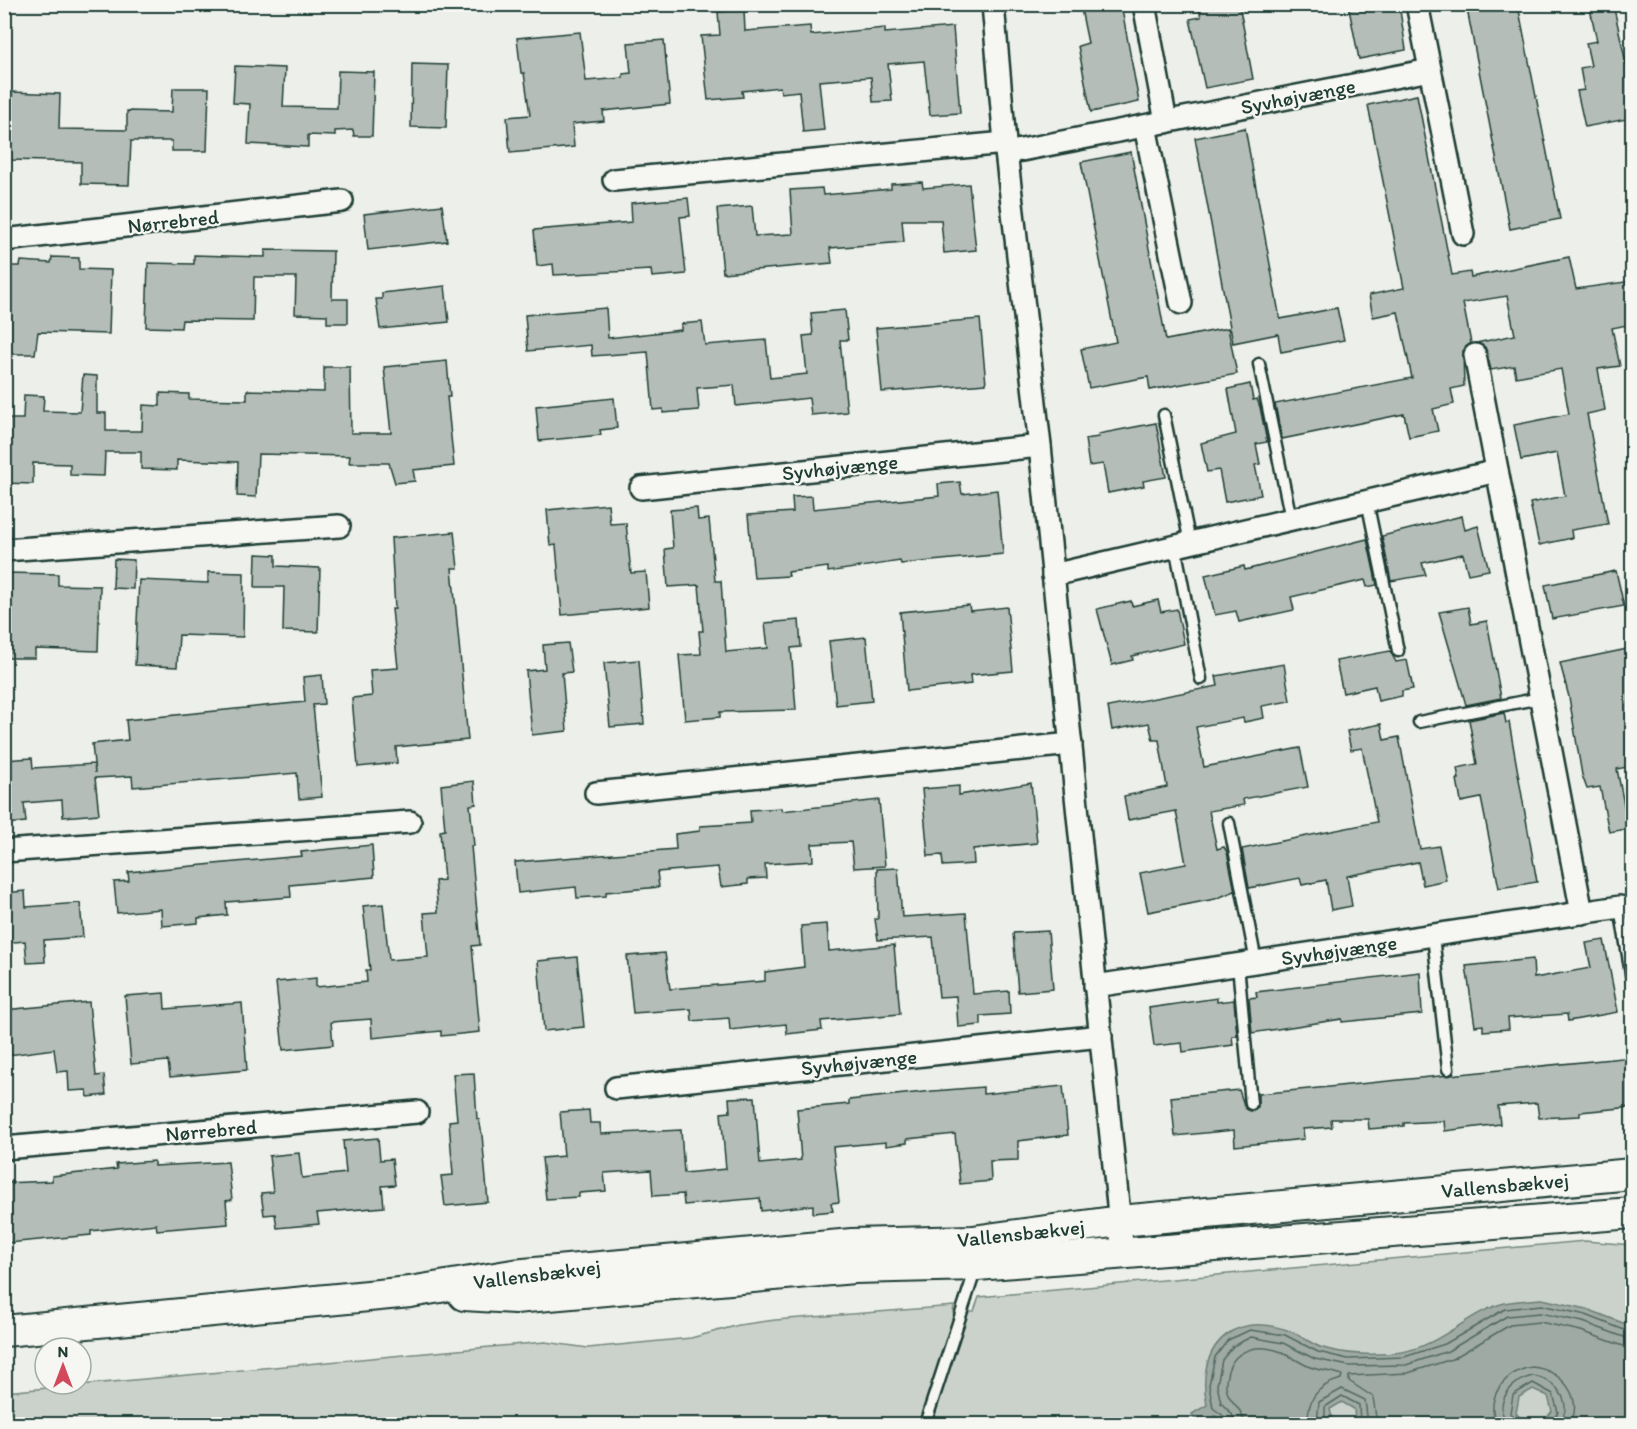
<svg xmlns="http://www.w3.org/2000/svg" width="1637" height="1429" font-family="Itim,sans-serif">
<rect width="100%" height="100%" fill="#edefea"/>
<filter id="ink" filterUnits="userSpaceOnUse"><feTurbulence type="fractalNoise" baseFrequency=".0167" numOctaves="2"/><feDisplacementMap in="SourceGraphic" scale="12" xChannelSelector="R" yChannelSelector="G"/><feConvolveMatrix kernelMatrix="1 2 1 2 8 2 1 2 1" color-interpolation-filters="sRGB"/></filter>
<g filter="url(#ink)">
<!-- green -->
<path fill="#cbd2cc" stroke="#758880" stroke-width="1.5" d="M1585 1241 1632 1245V1424H5V1392L545 1342 588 1348 691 1338 739 1325 775 1320 954 1306 953 1313 974 1311 979 1297Z"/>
<!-- water -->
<path fill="#9faaa4" stroke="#6c7e77" stroke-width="1.5" d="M1542 1299 1587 1309 1628 1325 1632 1329V1424H1532H1542L1552 1411 1548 1396 1533 1389 1519 1397 1516 1413 1526 1424H1352L1355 1422 1354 1409 1342 1402 1330 1409 1333 1424H1224L1215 1416 1205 1424H1198L1192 1414 1207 1405C1195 1350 1230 1310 1287 1330 1299 1334 1308 1342 1320 1347 1344 1355 1377 1356 1402 1352 1442 1345 1470 1311 1505 1303 1517 1300 1530 1300 1542 1299Z"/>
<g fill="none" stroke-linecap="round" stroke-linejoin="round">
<!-- shore -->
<g stroke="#526961" stroke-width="1.5">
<path d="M1228 1424 1226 1418 1213 1408 1209 1385 1215 1357 1228 1340 1250 1330 1285 1335 1318 1352 1348 1359 1404 1357 1445 1344 1505 1309 1541 1305 1586 1315 1632 1333"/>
<path d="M1235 1424 1232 1414 1221 1403 1217 1385 1222 1360 1233 1346 1251 1337 1283 1343 1315 1359 1349 1366 1406 1365 1448 1351 1507 1316 1540 1313 1583 1322 1632 1340"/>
<path d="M1244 1424C1244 1407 1225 1401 1226 1384 1227 1352 1254 1341 1281 1352 1291 1356 1300 1363 1310 1367 1320 1371 1332 1371 1342 1375L1341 1379C1316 1386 1307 1400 1308 1424"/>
<path d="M1317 1424 1319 1402 1342 1389 1365 1400 1368 1424"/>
<path d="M1325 1424V1407L1342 1396 1359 1405 1360 1424"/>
<path d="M1377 1424 1373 1397 1349 1381V1376L1408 1373 1452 1359 1510 1325 1540 1322 1581 1331 1632 1349"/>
<path d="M1497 1424C1484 1398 1505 1371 1532 1367 1560 1369 1585 1397 1570 1424"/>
<path d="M1508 1424C1492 1404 1511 1380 1533 1376 1556 1379 1575 1403 1559 1424"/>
<path d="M1518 1424 1510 1413 1513 1395 1533 1383 1553 1394 1558 1412 1550 1424"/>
</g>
</g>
<!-- building -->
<g fill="#b4bdb8" stroke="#1f3d34" stroke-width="1.5">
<path d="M1080 4H1121L1139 102 1091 112 1078 46 1088 43Z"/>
<path d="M1198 4H1239L1253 79 1205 88 1190 19 1201 17Z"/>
<path d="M1348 4H1399L1406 50 1359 59Z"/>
<path d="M1466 4 1518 5 1560 219 1510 229Z"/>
<path d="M1589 4H1613L1630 81H1632V118L1585 127 1577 91 1584 90 1580 68 1591 66 1586 43 1597 41Z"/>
<path d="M744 10 745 31 810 26 811 35 885 28V33L953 27 960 113 930 115 924 61 888 64 892 101 873 102 871 77 819 81 824 130 803 132 799 91 781 93 780 87 742 91 743 97 708 100 701 36 720 35 718 12Z"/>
<path d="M580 32 586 81 623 78V74L631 73 628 43 664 40 670 104 603 111 604 121 572 124 574 147 510 153 507 117 530 115 524 73H521L517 38Z"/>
<path d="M412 64 448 65 446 128 411 127Z"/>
<path d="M235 66 285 68 283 107 337 108 338 71 374 72 372 136H354L353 130 335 131V136L308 135V147L248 144 250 104 233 103Z"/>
<path d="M173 88H209L207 151H172V141H131L129 185 81 184V162L11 160 12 92 60 94 59 129 127 130V111L172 112Z"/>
<path d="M1417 95 1452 275 1470 272 1471 277 1569 257 1576 289 1632 281V324L1612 328 1620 366 1598 369 1605 410 1587 414 1608 524 1571 530 1572 538 1539 545 1530 503 1565 496 1557 453 1521 460 1514 425 1569 414 1561 369 1516 377 1514 366 1491 370 1485 347 1476 343 1515 335 1507 296 1463 303 1471 343 1463 351 1464 386 1451 389 1454 404 1433 409 1438 431 1409 437 1404 414 1282 439 1275 404 1412 378 1398 312 1373 317 1369 295 1404 288 1368 105Z"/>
<path d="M1245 128 1280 319 1337 308 1344 340 1281 352 1278 334 1233 343 1195 138Z"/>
<path d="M1131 152 1166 340 1228 328 1237 374 1150 390 1148 377 1089 388 1081 349 1116 342 1081 162Z"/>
<path d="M922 182 923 188 969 184 976 250 944 253 941 220H902L904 242 830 248 832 263 723 273 717 209 752 206 755 236 793 234 790 190 822 188 823 195 891 189V184Z"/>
<path d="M688 198 690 216 680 217 686 274 652 277 651 270 554 275 553 264 537 266 534 230 632 222 631 203Z"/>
<path d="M442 205 447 241 368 250 364 214Z"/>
<path d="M265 250 333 251 332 299H348V323H327V315L295 314 296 277H254L253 321 182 320 181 328 146 327 148 263 194 264V255L265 257Z"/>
<path d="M52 257 79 258V269L111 270 109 334 38 332 35 354H4L6 266H20L21 261 51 263Z"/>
<path d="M445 286 449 322 380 329 376 299H382V293Z"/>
<path d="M606 308 608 338 681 330V324L702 322 705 345 766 340 770 378 807 374 803 336 813 335 811 313 845 310 848 340H840L847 412 811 415 809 398 736 406 734 385 697 388 699 410 663 413V409L653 410 648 352 592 356 591 345 528 351 525 315Z"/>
<path d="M980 319 986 384 882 392 876 328Z"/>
<path d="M447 361 450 397H447L454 466 413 470 415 481 395 483 389 463H349L350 456 258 454 256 497 237 496 238 462 177 460V470L141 469V452H105L104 476 70 475V464L33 463V484L4 483V419H23L24 395 44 396 43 411 80 412 83 375 97 376V413H106V431H142L143 405 160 406V393L189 394V399L247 400V390L324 392V367H350L351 433H391L384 367Z"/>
<path d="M1250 384 1253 400 1257 399 1260 407 1267 442 1256 444 1260 464 1255 465 1261 495 1225 502 1219 470 1207 472 1201 443 1236 434 1228 389Z"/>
<path d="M614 398 617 428 600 430 601 435 539 441 536 406Z"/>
<path d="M1156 423 1166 477 1143 481 1144 486 1108 493 1103 464 1089 466 1085 439 1099 437 1098 434Z"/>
<path d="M960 482 962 494 997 490 1003 554 901 564 900 561 828 572V567L788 572 789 576 754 578 748 515 793 512 792 497 812 496 813 509 939 496 938 484Z"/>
<path d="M608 504 610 524 626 523 631 573 646 572 649 607 562 615 556 545 550 546 547 510Z"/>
<path d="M697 508 698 520 709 519 715 581H721L726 652 768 648 765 623 799 620 801 647 791 648 796 710 720 712V717L685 720 679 655 701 654 699 631H703L699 585 668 587 665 549 673 548 670 510Z"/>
<path d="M1462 516 1465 530 1478 526 1489 570 1468 574 1463 554 1422 563 1426 575 1391 581 1382 536Z"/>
<path d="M454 532 458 568H452L468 740 396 747 397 763 358 767 352 698 372 696 370 670 398 668 392 609H395L391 538Z"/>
<path d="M1367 539 1377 585 1367 587 1365 580 1291 597 1294 610 1239 622 1236 611 1215 615 1205 575 1244 566 1245 570Z"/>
<path d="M256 554 276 555V566L320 568 318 632 283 631 284 587H255Z"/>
<path d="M114 559 134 560 133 589 113 588Z"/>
<path d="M1616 571 1624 606 1552 619 1545 585Z"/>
<path d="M208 572 244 573 243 637 179 635 177 667 135 665 139 580 208 583Z"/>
<path d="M4 573 58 574V585L100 586 98 651 35 649V658H4Z"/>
<path d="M1158 600 1161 612 1177 609 1184 644 1132 656 1133 660 1112 665 1097 609 1131 601 1132 606Z"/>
<path d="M969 605 970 611 1007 607 1013 671 970 675 971 684 907 691 900 612Z"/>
<path d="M1468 607 1471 624 1487 621 1501 698 1466 705 1439 612Z"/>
<path d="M866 637 872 701 836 705 829 641Z"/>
<path d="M568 643 572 672 562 673 567 731 532 735 526 671 545 669 543 645Z"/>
<path d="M1632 648V766L1617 769 1625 810 1632 809V828L1609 832 1600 787 1587 789 1582 775 1569 697 1560 663Z"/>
<path d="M1390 651 1396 662 1407 660 1413 689 1402 691V696L1378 701 1375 686 1343 693 1336 661Z"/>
<path d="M639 660 644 724 610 727 604 663Z"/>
<path d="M1284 664 1290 701 1262 706 1264 718 1244 722 1243 718 1196 727 1204 767 1300 748 1308 787 1243 799 1244 805 1209 811 1217 849 1224 847 1227 852 1235 891 1215 899 1148 912 1140 873 1186 864 1176 811 1128 820 1124 796 1167 787 1159 740H1153L1149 723 1112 730 1108 707 1218 686 1216 676Z"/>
<path d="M322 675 324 704 313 705 322 797 299 799 297 773 133 787 132 776 95 778 99 814 63 817 62 800 24 803 26 822 4 824V760L32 758 33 768 94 764 95 773 92 744 128 740 126 720 305 702 303 677Z"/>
<path d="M1504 713 1506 723 1509 722 1537 882 1499 888 1481 798 1461 802 1457 779H1459L1457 768 1477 764 1469 720Z"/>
<path d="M1381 724 1384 740 1399 737 1420 849 1439 846 1446 880 1423 885 1418 862 1347 876 1352 906 1331 910 1326 880 1302 885 1300 878 1249 888 1242 849 1377 822 1362 748 1351 750 1347 731Z"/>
<path d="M474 781 476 804 470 805 474 846H471L480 945 472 946 480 1032 441 1036V1031L372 1038 371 1019 331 1022 333 1045 283 1050 276 982 316 978V987L367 982 366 970H370L363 906 383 904 389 960 428 957 424 913 438 912 435 881 444 880 440 831 445 830 441 785Z"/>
<path d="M1031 783 1037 843 973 849 974 864 943 866 942 855 928 856 922 789 959 786V795Z"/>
<path d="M879 800 885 866 854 868 851 842 812 844 813 861 765 864 766 878 748 879V884L721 887 718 867 657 872 659 887 606 892V896L577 898 576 887 518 893 515 862 676 849 675 834 700 831V826L751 823 750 810 781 808 782 811Z"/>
<path d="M372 845 374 877 290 885 291 897 226 902 227 915 198 918V923L162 926 161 909 117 913 114 882 129 881 128 872 302 856 301 852Z"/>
<path d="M898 868 902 917 966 913 973 994 1009 991 1010 1014 981 1016V1025L958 1027 956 996 939 997 933 937 878 940 875 919H878L877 869Z"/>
<path d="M25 891 26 907 80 903 83 937 44 940 45 962 27 963 25 941 4 943V893Z"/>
<path d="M827 924 829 951 894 945 900 1014 821 1021 822 1030 787 1034 786 1024 730 1030 729 1018 692 1021 691 1009 633 1013 627 956 665 953 670 989 765 981V972L804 967 801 926Z"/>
<path d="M1048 931 1053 989 1018 992 1013 933Z"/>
<path d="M1604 940 1618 1012 1568 1021 1567 1014 1508 1018 1509 1029 1483 1031V1025L1475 1026 1466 966 1533 959 1534 978 1591 968 1586 943Z"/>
<path d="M577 957 584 1027 544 1031 538 961Z"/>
<path d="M1420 972 1422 1014 1342 1022V1019L1252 1033 1249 998 1257 997 1256 992Z"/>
<path d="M164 993 165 1009 242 1003 247 1070 170 1077 168 1061 131 1064 125 996Z"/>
<path d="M1217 998V1002L1234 1000 1237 1036H1232L1233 1045 1183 1052 1182 1043 1154 1046 1149 1008Z"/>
<path d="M89 1002 96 1076 104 1075 106 1095 88 1097 87 1090 69 1091 68 1071 57 1072 54 1049 9 1055 4 1010Z"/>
<path d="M1632 1057V1107L1580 1112V1116L1539 1118 1537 1103 1498 1106 1500 1124 1445 1131 1444 1121 1404 1123V1126L1369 1129 1368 1119H1331L1332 1127 1303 1129 1304 1139 1235 1146 1234 1130 1175 1136 1171 1097 1239 1090 1245 1108 1251 1111 1258 1107V1094Z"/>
<path d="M474 1073 477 1119H479L482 1135 488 1202 445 1206 441 1176 453 1175 449 1121 457 1120 453 1074Z"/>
<path d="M1063 1086 1068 1135 1018 1141V1160L990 1161 991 1181 960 1184 955 1134 907 1139V1143L886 1146V1142L833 1147 839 1202 831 1203 833 1211 813 1213V1205L761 1211 760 1198 684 1205 683 1194 653 1196 651 1170 604 1173 606 1191 579 1193V1197L546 1199 542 1158 564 1156 560 1112 589 1110 590 1123H600L601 1134 681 1130 684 1173 726 1169 721 1113 730 1112 729 1098 755 1097 760 1164 801 1160 797 1109 849 1104V1100L933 1091 983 1087V1094Z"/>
<path d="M378 1138 380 1160 392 1159 395 1185 382 1186 384 1207 317 1213 319 1224 277 1228 275 1214 264 1215 261 1193 273 1192 269 1156 299 1153 302 1178 346 1173 343 1141Z"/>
<path d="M154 1161V1166L228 1162 232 1200 226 1201 228 1224 157 1230 156 1224 91 1231V1235L8 1243V1237H4V1183L52 1181V1176L117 1169 116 1164Z"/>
</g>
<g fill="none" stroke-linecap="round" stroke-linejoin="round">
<defs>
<g id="lane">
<path d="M1259 364 1291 519"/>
<path d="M1164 415 1190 543"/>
<path d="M1367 501 1398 651"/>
<path d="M1175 546 1201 679"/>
<path d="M1419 722 1540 698"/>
<path d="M1229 823 1256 962"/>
<path d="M1620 907 1632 980"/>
<path d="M1433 936 1448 1069"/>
<path d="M1238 965 1251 1104"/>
<path d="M925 1424 976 1268"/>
</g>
<g id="street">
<path d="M993 4 1005 143 1040 446 1123 1253"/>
<path d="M1144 4 1166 122"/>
<path d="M1417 4 1463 234"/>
<path d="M1145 126 1181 303"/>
<path d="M1006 153 1430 70"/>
<path d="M614 180 1005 143"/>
<path d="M4 240 342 201"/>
<path d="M1475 355 1582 913"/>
<path d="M641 488 1040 446"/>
<path d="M4 550 339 526"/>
<path d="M1053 575 1497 471"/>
<path d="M596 793 1071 744"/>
<path d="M4 851 410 822"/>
<path d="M1095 986 1620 907"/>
<path d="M616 1088 1101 1036"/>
<path d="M4 1148 417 1112"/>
</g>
<g id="secondary">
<path d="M464 1295 515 1298 854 1268 977 1265 1632 1213"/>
<path d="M4 1331 410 1292 513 1275 852 1244 973 1241 1120 1221 1632 1174"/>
</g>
</defs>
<!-- lane casing -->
<use href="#lane" stroke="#1f3d34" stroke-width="15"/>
<!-- street casing -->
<use href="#street" stroke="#1f3d34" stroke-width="26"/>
<!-- secondary casing -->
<use href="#secondary" stroke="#1f3d34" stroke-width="34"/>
<!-- lane -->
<use href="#lane" stroke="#f6f6f2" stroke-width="10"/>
<!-- street -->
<use href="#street" stroke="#f6f6f2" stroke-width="21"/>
<!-- secondary -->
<use href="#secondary" stroke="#f6f6f2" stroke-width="30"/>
</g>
</g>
<g text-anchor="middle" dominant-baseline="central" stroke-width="4.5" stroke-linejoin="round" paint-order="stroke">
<!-- street labels -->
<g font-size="21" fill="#1f3d34" stroke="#f6f6f2">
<text transform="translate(1298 96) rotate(-11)">Syvhøjvænge</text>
<text transform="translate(173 221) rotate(-6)">Nørrebred</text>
<text transform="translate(840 467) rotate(-6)">Syvhøjvænge</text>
<text transform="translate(1339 950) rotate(-8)">Syvhøjvænge</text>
<text transform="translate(859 1062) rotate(-6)">Syvhøjvænge</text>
<text transform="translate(211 1130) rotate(-5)">Nørrebred</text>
<text transform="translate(1505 1185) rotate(-5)">Vallensbækvej</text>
<text transform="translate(1021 1233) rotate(-6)">Vallensbækvej</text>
<text transform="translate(537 1274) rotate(-7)">Vallensbækvej</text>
</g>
</g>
<!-- margin -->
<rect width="1637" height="1429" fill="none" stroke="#f6f6f2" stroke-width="24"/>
<rect x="12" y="12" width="1613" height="1405" fill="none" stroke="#1f3d34" stroke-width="2" filter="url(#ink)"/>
<!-- north arrow -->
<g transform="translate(63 1366)"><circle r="28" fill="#f6f6f2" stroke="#a0aca6" stroke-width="1.5"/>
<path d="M0-4.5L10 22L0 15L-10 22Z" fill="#d1495b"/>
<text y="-9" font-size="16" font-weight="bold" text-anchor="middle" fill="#1f3d34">N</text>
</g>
</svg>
